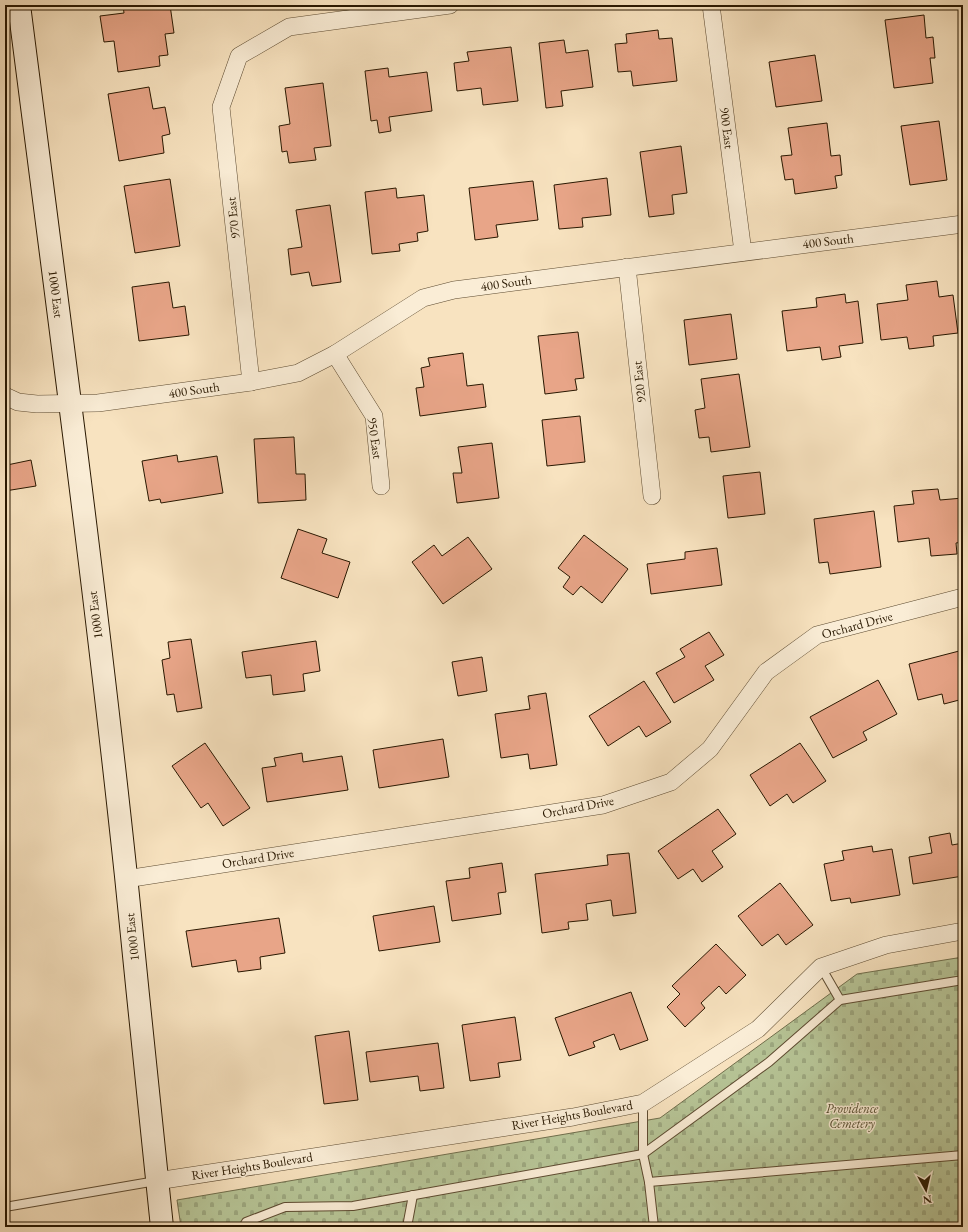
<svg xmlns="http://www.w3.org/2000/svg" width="968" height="1232" font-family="'EB Garamond',serif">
<defs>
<pattern id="cemetery-stones" width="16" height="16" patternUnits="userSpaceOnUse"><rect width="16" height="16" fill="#b7c597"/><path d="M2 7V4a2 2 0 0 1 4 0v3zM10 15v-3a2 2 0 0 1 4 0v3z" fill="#9da880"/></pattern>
</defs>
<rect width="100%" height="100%" fill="#f8e3c0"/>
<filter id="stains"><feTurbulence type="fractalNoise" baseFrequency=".005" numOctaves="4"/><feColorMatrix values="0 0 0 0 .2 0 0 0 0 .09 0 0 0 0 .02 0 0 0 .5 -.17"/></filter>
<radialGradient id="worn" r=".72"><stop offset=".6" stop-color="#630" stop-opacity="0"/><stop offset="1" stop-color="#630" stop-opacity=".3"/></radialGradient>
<!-- cemetery -->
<path fill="url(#cemetery-stones)" stroke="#706e4c" d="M963 957V1227H181L177 1200 660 1118 857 974Z"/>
<!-- building -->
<g fill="#e8a588" stroke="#291801">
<path d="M123 5H170L174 33 165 34 168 55 159 56 160 66 118 72 114 41 104 42 100 16 124 13Z"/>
<path d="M924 15 926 38 933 37 935 58H930L933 83 894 88 885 20Z"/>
<path d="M658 30 659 39 672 38 677 81 633 86 631 71 618 72 615 44 627 43 626 34Z"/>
<path d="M564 40 566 53 588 50 593 87 561 91 563 106 546 108 539 43Z"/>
<path d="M511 47 518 101 483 105 481 88 457 91 454 63 469 61 467 52Z"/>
<path d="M815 55 822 101 776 107 769 62Z"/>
<path d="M388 68 389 77 427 72 432 111 389 117 391 131 379 133 377 120 371 121 365 71Z"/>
<path d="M323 83 331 146 314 148 316 160 289 163 287 151 282 152 279 126 290 124 285 88Z"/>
<path d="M149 87 153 109 165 107 170 134 162 136 164 153 119 161 108 94Z"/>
<path d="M939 121 947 180 910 185 901 126Z"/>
<path d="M827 123 831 156 840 155 842 175 835 176 837 188 795 194 793 179 785 180 781 156 792 155 788 128Z"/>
<path d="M681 146 687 193 672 195 674 214 649 217 640 152Z"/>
<path d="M607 178 611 215 582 218 583 227 559 229 554 185Z"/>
<path d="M170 179 180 246 135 253 124 186Z"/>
<path d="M533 181 538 220 496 225 498 237 475 240 469 188Z"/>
<path d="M396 188 397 198 424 195 428 231 417 233 418 241 399 244 400 251 372 254 365 192Z"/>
<path d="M330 205 341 282 312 286 309 272 291 275 288 249 302 247 296 210Z"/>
<path d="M937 281 939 297 953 295 958 333 933 336 934 346 909 349 907 337 881 340 877 304 908 300 906 285Z"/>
<path d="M169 282 173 308 185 306 189 335 139 341 132 287Z"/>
<path d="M845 294 846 303 858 301 863 343 839 346 841 357 822 360 820 347 787 351 782 311 817 307 816 298Z"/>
<path d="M731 314 737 359 689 365 684 320Z"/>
<path d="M578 332 584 378 575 379 577 390 545 394 538 336Z"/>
<path d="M463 353 467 386 483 384 486 407 420 416 416 388 424 387 421 368 430 366 428 358Z"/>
<path d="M739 374 750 447 711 452 709 437 699 438 695 410 705 408 701 379Z"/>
<path d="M580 416 585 462 547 466 542 420Z"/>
<path d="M294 437 296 474H305L306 500 258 503 254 439Z"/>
<path d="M492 443 499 498 457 503 453 473H462L458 447Z"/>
<path d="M5 453 7 465 31 460 36 486 5 491Z"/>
<path d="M177 455 178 462 217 456 223 493 161 503 160 499 149 501 142 461Z"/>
<path d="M760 472 765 514 728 518 723 476Z"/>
<path d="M938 489 940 500 963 498V542L956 543 957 554 931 556 929 538 898 542 894 506 914 504 912 491Z"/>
<path d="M874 511 881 567 830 574 828 562 819 563 814 519Z"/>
<path d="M298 529 327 539 322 553 350 562 338 598 281 578Z"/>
<path d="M584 535 628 569 602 603 581 586 573 595 563 587 570 577 558 568Z"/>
<path d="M468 537 492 569 443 604 412 562 434 545 442 556Z"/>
<path d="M717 548 722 585 651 594 647 564 685 559V552Z"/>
<path d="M709 632 724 655 705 666 714 680 674 703 656 673 685 657 680 649Z"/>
<path d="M191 639 202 708 177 712 174 694 167 695 162 660 170 658 168 642Z"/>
<path d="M316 641 320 671 303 674 305 691 273 695 271 675 246 678 242 652Z"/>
<path d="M963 650V699L944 704 942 694 918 700 909 664Z"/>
<path d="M482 657 487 691 458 696 452 662Z"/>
<path d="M878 680 897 714 863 732 867 740 833 758 810 717Z"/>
<path d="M644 681 671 722 646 737 639 726 608 746 589 716Z"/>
<path d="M546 693 557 765 530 769 528 754 501 758 495 714 530 709 528 696Z"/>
<path d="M443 739 449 777 379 788 373 750Z"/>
<path d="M205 743 250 808 223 826 208 803 201 808 172 766Z"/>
<path d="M800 743 826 781 793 803 787 794 770 806 750 775Z"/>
<path d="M302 753 303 762 342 756 348 790 267 802 262 768 276 766 274 758Z"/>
<path d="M718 809 736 834 712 851 723 867 702 882 693 869 678 879 658 851Z"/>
<path d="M950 833 952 845 963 843V876L913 884 909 857 932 853 929 837Z"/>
<path d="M872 846 873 852 892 849 900 895 851 903 850 898 831 901 824 864 844 860 842 851Z"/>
<path d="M629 853 636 913 613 916 611 900 586 904 588 920 568 922 569 929 542 933 535 874 608 865 607 855Z"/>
<path d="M502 863 506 892 498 893 501 914 452 921 446 881 470 878 469 868Z"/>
<path d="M780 883 813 925 786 945 778 934 762 946 738 916Z"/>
<path d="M434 906 440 942 379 951 373 916Z"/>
<path d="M279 918 285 953 260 957 261 969 238 972 236 960 192 967 186 931Z"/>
<path d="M716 944 746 975 726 994 719 986 701 1003 705 1008 685 1027 667 1007 680 994 672 986Z"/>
<path d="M631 992 648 1040 620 1050 614 1034 593 1042 595 1047 569 1056 555 1018Z"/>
<path d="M515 1017 521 1060 498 1063 500 1077 470 1081 462 1025Z"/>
<path d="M349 1031 358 1100 324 1104 315 1036Z"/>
<path d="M438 1043 444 1088 420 1091 418 1076 370 1082 366 1052Z"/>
</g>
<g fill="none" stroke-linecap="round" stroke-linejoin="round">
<defs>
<g id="lane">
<path d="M821 967 840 1000"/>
<path d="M643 1103V1154L649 1182 654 1227"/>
<path d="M649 1182 963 1155"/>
<path d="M5 1207 156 1181"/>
<path d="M243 1227 246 1222 285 1207 353 1206 643 1154 769 1062 840 1000 963 980"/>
<path d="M407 1227 413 1195"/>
</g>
<g id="street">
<path d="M711 5 743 252"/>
<path d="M627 267 652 496"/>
<path d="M335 354 374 416 381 486"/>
<path d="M251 382 221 107 239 56 289 27 450 5"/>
<path d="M5 396 18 402 37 404 98 403 251 382 298 373 335 354 423 298 454 290 963 224"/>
<path d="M126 879 603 805 671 782 710 749 766 672 817 635 963 597"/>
<path d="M157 1181 573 1117 643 1103 758 1029 821 967 886 945 963 931"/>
</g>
<path id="secondary" d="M19 5C56 295 95 585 126 876 138 993 149 1110 162 1227"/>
</defs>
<!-- lane casing -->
<use href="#lane" stroke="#5d4b31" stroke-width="10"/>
<!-- street casing -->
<use href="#street" stroke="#5d4b31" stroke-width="18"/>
<!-- secondary casing -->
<use href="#secondary" stroke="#291801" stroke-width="24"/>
<!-- lane -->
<use href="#lane" stroke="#faedd6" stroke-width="8"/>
<!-- street -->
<use href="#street" stroke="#faedd6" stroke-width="17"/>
<!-- secondary -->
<use href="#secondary" stroke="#faedd6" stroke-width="22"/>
</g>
<g text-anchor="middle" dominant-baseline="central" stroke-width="3" stroke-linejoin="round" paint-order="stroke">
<!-- street labels -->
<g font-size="13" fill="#291801" stroke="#faedd6">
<text transform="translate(727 128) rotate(83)">900 East</text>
<text transform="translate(233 218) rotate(-96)">970 East</text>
<text transform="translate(828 241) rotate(-7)">400 South</text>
<text transform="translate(506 283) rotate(-8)">400 South</text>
<text transform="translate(56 294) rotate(83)">1000 East</text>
<text transform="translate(639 382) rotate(-96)">920 East</text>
<text transform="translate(194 390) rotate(-8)">400 South</text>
<text transform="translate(375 438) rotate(82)">950 East</text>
<text transform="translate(95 615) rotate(-97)">1000 East</text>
<text transform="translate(857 625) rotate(-15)">Orchard Drive</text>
<text transform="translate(578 807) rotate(-11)">Orchard Drive</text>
<text transform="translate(258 858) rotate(-9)">Orchard Drive</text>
<text transform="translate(132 937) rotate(-96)">1000 East</text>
<text transform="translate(572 1115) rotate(-10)">River Heights Boulevard</text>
<text transform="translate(252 1166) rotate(-9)">River Heights Boulevard</text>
</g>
<!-- park labels -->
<g font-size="13" font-style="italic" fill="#544c2e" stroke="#faedd6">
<text x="852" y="1108">Providence<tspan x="852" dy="15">Cemetery</tspan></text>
</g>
</g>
<!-- margin -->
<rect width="968" height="1232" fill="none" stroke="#f8e3c0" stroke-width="20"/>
<rect x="6" y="6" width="956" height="1220" fill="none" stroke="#291801" stroke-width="2"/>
<rect x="10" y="10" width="948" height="1212" fill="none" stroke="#291801"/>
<!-- north arrow -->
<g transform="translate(926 1190) rotate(172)" stroke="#faedd6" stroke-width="3" paint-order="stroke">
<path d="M0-3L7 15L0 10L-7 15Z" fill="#291801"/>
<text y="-6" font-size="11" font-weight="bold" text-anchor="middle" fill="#291801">N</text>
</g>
<rect width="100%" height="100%" filter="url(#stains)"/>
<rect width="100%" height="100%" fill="url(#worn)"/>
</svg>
